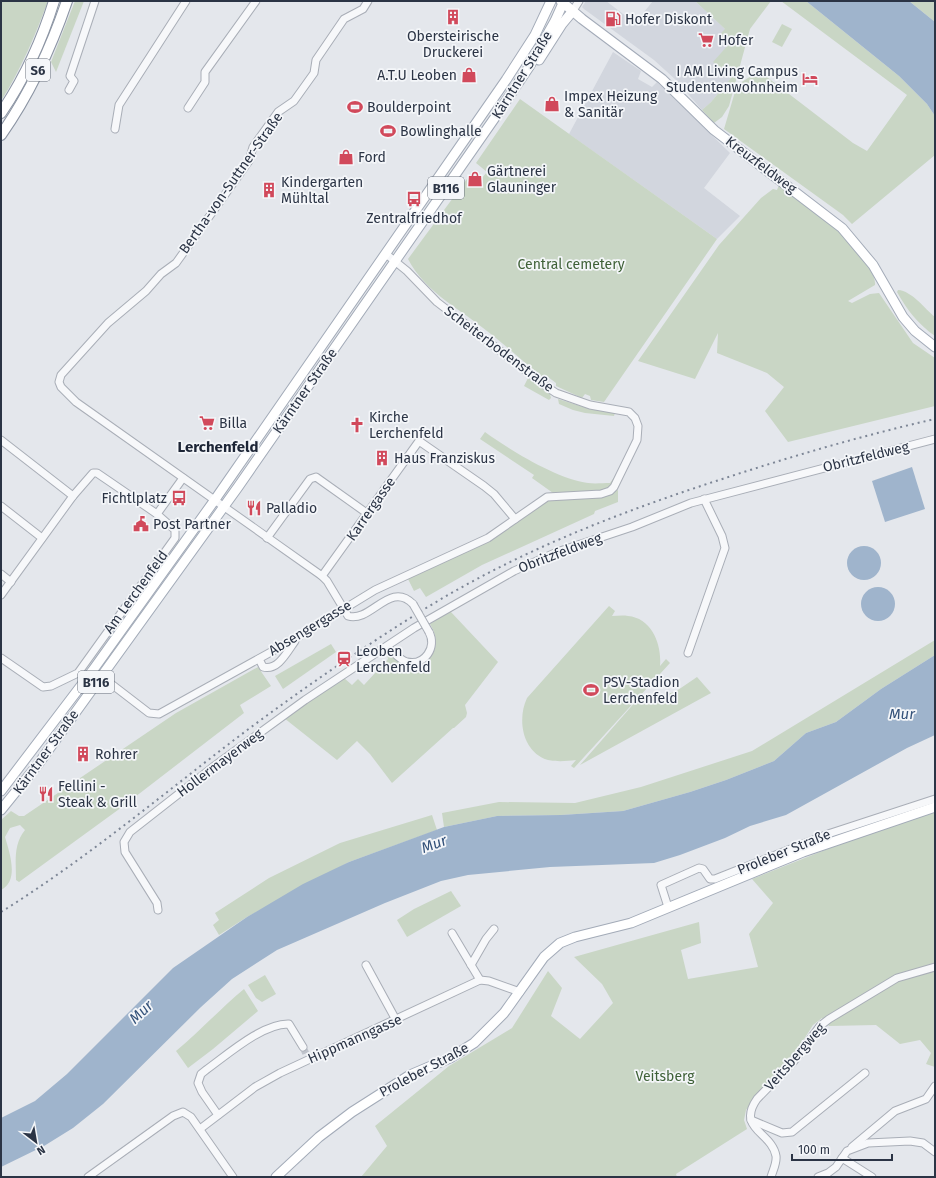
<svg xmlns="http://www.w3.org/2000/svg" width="936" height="1178" font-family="'Fira Sans',sans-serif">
<rect width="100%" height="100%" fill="#e4e7ec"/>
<!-- built -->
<g fill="#d2d6de">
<path d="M586 1H606L635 23 653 1H695L725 29 729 44 731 78 711 102 702 110 676 80 654 60 584 9 582 7Z"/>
<path d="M613 52 641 71 638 79 652 87 657 82 730 153 704 188 740 216 717 239 569 134Z"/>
</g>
<!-- green -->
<g fill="#c9d6c5">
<path d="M1 1H48C35 36 21 69 1 101Z"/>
<path d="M75 1H84L56 72 51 62Z"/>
<path d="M695 1H771L750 29 729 106 722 117 714 123 702 110 711 102 731 78 713 62 729 44 719 35 725 29Z"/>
<path d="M781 1H806L899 76 927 104 935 116V155L852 224 843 215 724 129 737 85 759 71 853 143 867 151 907 95Z"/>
<path d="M909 1H935V22Z"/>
<path d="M782 24 792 29 782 47 772 42Z"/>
<path d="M520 99 717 239 604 402 591 400 590 396 585 394 582 398 556 386V383L548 377 546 380C525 364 507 346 487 331 460 309 425 292 408 259L472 172 481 179 487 172 476 163Z"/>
<path d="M779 185C793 195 808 204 822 215 836 227 877 266 875 285L848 301 852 303 870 294 879 293 913 343 935 358V406L788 442 765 411 784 387 767 373 717 353 718 333 695 379 638 361 719 245 761 198 773 189 777 190Z"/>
<path d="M898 290C912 291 924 308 935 317V336C918 324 907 310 897 292Z"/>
<path d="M528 378 550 394 551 398 549 400 524 386Z"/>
<path d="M558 399 590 409 615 413 614 416 585 413 573 410 559 404Z"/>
<path d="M485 432C510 450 557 479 588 483 595 484 603 483 610 483L618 472 619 475 607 491 553 493 532 478 534 475 480 439Z"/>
<path d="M618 490V502L595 511 594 514 482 565 426 597 420 588 414 591 408 579 448 560 546 500 603 496Z"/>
<path d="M609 606 615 611 612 616C617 616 622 615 628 616 652 618 662 645 660 666L666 659 670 663 574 768 571 766 576 760C567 761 558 762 548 760 522 752 517 719 527 698Z"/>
<path d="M450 611 498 662 465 705 467 713 466 717 454 728H453L392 783 370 754 357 741 337 760 284 718 344 678 352 685 358 679 364 685 388 659 387 655 419 665C437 657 440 640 430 624Z"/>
<path d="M935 640V655L881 689 836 722 806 733 774 761 726 780 690 792 623 811 561 815 497 816 444 827 442 813 499 802 575 803 641 787 752 751Z"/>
<path d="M331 644 336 652 283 689 275 676Z"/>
<path d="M258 667 271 686 240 705 244 713 122 807 19 882 16 880C16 861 13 845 25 830L20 825 10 828 5 837C9 851 20 881 1 890V820L11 811 19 816H24L176 713Z"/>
<path d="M697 677 711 693 580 765 637 700 675 692Z"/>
<path d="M935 811V1067L926 1064 931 1053 920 1040 900 1044 876 1025 829 1026 822 1018 813 1025 799 1047 768 1082 746 1110 744 1120 747 1129 676 1174 677 1177H361L387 1146 375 1126 449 1066 512 1028 548 971 562 988 551 1016 580 1039 613 1003 602 984 574 957 699 922 701 943 681 950 688 979 758 967 749 934 773 903 752 879 830 848Z"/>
<path d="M432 815 437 830 349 862 247 917 219 935 213 925 219 920 215 913 269 878 340 843Z"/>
<path d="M451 891 461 906 407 937 397 920 414 909Z"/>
<path d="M265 975 276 994 262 1002 256 998 248 985Z"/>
<path d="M244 989 258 1011 213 1049 188 1068 176 1051C200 1031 220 1009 244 989Z"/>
</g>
<!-- water -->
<g fill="#9fb4cc">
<path d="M806 1H909L935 22V116L927 104 899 76Z"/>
<path d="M912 467 925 509 885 522 872 481Z"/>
<circle cx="864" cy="563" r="17"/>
<circle cx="878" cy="604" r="17"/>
<path d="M935 655V735L907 748 786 815 750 826 725 838 680 855 654 863 550 867 468 875 441 881 385 903 277 950 232 979 201 1007 103 1104 73 1128 44 1146 1 1167V1118L35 1101 67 1074 173 968 247 917 303 884 349 862 444 827 497 816 561 815 623 811 690 792 726 780 774 761 806 733 836 722 881 689Z"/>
</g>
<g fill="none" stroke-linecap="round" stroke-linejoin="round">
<!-- minor-tunnel -->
<path stroke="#bfc3cb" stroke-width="7" stroke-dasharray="7 3.5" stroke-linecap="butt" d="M303 1047 306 1054"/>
<defs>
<g id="minor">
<path d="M368 1 363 9 344 19 316 60 314 73 294 101 278 112 253 147 249 161 176 263 161 274 146 291 108 323 61 375 59 382 61 387 76 402 322 576 327 581 348 616C371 623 390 580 413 604"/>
<path d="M572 12 579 1"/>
<path d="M69 90 74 81 70 76 95 1"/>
<path d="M188 108 205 82V72L256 1"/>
<path d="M115 129 119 105 186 1"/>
<path d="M1 440 73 496"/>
<path d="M1 506 42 538"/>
<path d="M157 514 183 478"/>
<path d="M267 538 310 479 316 477 368 514"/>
<path d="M1 574 11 582"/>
<path d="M322 576 419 441 484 486 494 494 515 519"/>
<path d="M1 595 73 496 93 473H97L157 514 175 530V538L78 673 51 686 43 687 1 658"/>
<path d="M387 647C394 652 399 660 407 662 425 666 437 647 429 632"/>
<path d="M688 653 725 548 722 536 704 499"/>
<path d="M259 659 263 667C278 671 287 652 295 641"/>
<path d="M110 683 149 713 159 714 298 637 375 590 488 538 547 497 601 494 610 491 614 487 637 440 638 426 635 418 629 412 590 405 556 393 547 387 437 302 407 271 386 254"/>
<path d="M668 907 661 885 699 868 703 869 710 879H715L831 833 935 799"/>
<path d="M158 910 157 903 125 852 124 842 130 832 213 767 305 700 414 628 514 571 557 552 632 527 691 503 935 439"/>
<path d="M452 933 480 980"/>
<path d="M366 965 396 1020"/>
<path d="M471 965 486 939 494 929"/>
<path d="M218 1115 202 1092 198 1083 201 1074 206 1070C227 1055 263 1023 289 1024L303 1047"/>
<path d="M751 1120 782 1133 792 1132 865 1073"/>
<path d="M200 1129 255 1087 280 1073 480 980 489 981 520 992"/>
<path d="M852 1147 895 1111 926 1099 935 1086"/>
<path d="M842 1158 872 1177"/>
<path d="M88 1177 173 1116 183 1112 191 1117 233 1177"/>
<path d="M771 1177C773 1170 777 1163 776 1156 772 1132 736 1129 757 1099L794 1061 820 1026 829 1019 897 978 935 967"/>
<path d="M818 1177 828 1173 836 1167 847 1151 868 1143 910 1141 923 1143 935 1152"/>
</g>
<g id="major">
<path d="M561 1 582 19 662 79 714 130 842 228 873 265 903 317 915 331 935 347"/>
<path d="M539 60 562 24 572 12"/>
<path d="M1 791 93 670 214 501 506 80 535 35 551 1"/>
<path d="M1 810 39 763 238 487 496 116 529 67 555 21 564 1"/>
<path d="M276 1177 319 1137 352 1112 410 1075 450 1058 474 1043 504 1013 544 957 560 943 575 937 631 923 803 852 935 807"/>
</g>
<g id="highway">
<path d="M1 113C24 79 42 40 54 1"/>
<path d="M1 135C29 95 51 48 67 1"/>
</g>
</defs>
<!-- minor casing -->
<use href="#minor" stroke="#a9aeb7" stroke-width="9"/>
<!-- major casing -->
<use href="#major" stroke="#a3abb8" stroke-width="11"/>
<!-- highway casing -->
<use href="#highway" stroke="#8b94a3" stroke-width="12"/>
<!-- minor -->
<use href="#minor" stroke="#f7f8fa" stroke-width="7"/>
<!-- major -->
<use href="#major" stroke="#fff" stroke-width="9"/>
<!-- highway -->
<use href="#highway" stroke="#fff" stroke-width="10"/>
<!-- rail -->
<path stroke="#7d8696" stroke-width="2" stroke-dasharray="2 4" stroke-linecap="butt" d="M1 912C83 861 157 799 234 740 292 696 353 654 415 615 508 556 609 516 713 482 786 458 860 436 935 419"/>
<defs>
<path id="minor-bridge" d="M413 604 429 632"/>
</defs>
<!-- minor-bridge casing -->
<use href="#minor-bridge" stroke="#a9aeb7" stroke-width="9" stroke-linecap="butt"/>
<!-- minor-bridge -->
<use href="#minor-bridge" stroke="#f7f8fa" stroke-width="7"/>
</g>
<!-- icons -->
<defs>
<symbol id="building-bare" viewBox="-9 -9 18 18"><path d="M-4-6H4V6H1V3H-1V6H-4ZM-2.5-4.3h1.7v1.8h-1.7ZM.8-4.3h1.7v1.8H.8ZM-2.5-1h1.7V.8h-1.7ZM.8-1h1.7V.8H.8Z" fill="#d1495b" stroke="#f4f6f9" stroke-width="2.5" paint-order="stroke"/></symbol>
<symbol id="fuel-bare" viewBox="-9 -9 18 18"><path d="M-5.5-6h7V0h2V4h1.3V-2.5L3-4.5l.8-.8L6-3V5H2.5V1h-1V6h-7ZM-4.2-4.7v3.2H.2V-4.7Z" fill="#d1495b" stroke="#f4f6f9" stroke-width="2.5" paint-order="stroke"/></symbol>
<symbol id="supermarket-bare" viewBox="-9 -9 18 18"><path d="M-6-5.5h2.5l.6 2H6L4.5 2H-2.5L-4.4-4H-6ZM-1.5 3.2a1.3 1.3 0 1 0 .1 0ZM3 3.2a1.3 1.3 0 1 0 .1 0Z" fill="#d1495b" stroke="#f4f6f9" stroke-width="2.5" paint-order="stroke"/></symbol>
<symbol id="shop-bare" viewBox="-9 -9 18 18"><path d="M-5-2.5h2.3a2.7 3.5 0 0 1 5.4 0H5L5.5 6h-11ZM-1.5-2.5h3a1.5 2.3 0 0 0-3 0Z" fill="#d1495b" stroke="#f4f6f9" stroke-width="2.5" paint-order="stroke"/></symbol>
<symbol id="hotel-bare" viewBox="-9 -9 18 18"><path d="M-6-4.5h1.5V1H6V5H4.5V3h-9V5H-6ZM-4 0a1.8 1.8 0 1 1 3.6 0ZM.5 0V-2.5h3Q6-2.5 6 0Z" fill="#d1495b" stroke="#f4f6f9" stroke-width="2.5" paint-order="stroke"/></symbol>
<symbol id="stadium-bare" viewBox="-9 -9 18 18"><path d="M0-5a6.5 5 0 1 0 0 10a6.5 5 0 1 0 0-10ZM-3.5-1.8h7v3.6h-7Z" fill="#d1495b" stroke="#f4f6f9" stroke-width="2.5" paint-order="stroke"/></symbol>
<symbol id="bus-bare" viewBox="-9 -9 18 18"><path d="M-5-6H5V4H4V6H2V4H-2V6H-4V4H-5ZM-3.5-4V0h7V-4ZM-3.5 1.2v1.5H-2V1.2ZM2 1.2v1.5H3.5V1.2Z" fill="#d1495b" stroke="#f4f6f9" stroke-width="2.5" paint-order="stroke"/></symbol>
<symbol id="church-bare" viewBox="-9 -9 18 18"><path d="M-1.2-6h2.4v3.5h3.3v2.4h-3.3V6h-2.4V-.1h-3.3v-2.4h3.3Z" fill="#d1495b" stroke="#f4f6f9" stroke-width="2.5" paint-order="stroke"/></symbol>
<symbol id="restaurant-bare" viewBox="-9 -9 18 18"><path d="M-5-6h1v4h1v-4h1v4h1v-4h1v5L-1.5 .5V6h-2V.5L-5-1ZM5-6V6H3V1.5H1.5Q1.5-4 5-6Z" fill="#d1495b" stroke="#f4f6f9" stroke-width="2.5" paint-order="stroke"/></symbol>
<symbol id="civic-bare" viewBox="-9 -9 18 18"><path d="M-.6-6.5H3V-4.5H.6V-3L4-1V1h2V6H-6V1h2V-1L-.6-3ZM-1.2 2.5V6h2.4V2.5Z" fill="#d1495b" stroke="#f4f6f9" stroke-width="2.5" paint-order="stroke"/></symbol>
<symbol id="station-bare" viewBox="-9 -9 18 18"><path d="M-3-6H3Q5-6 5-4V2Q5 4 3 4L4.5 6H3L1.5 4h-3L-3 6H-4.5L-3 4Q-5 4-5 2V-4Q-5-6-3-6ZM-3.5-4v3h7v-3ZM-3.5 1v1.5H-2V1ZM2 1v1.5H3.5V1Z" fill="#d1495b" stroke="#f4f6f9" stroke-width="2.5" paint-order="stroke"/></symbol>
</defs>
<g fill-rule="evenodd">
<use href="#building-bare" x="442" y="6" width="22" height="22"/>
<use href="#fuel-bare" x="602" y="8" width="22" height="22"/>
<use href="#supermarket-bare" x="695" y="29" width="22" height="22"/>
<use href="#shop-bare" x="458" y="64" width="22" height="22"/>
<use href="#hotel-bare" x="799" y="68" width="22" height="22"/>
<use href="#shop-bare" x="541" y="93" width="22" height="22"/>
<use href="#stadium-bare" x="344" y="96" width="22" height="22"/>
<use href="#stadium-bare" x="377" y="120" width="22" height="22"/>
<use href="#shop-bare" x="335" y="146" width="22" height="22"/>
<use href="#shop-bare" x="464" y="168" width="22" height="22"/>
<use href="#building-bare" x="258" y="179" width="22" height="22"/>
<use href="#bus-bare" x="403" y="188" width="22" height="22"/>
<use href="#supermarket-bare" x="196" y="412" width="22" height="22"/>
<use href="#church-bare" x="346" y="414" width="22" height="22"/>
<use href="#building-bare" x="371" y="447" width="22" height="22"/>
<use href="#bus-bare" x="168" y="487" width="22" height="22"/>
<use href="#restaurant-bare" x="243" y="497" width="22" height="22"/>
<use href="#civic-bare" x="130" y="513" width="22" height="22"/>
<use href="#station-bare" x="333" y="648" width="22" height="22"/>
<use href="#stadium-bare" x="580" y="679" width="22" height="22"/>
<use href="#building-bare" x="72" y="743" width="22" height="22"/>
<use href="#restaurant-bare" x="35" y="783" width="22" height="22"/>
</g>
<g text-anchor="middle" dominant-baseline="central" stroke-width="3.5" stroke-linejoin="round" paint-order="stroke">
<!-- shield labels -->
<g fill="#f4f6f9" stroke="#676e7b" stroke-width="1">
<rect x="26" y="59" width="24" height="22" rx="3"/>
<rect x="428" y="177" width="36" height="22" rx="3"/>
<rect x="78" y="671" width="36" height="22" rx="3"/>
</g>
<g font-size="13" font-weight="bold" fill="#2b3445">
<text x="38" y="70">S6</text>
<text x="446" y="188">B116</text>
<text x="96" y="682">B116</text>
</g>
<!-- poi labels -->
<g font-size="14" fill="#2b3445" stroke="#f4f6f9" text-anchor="start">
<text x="625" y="19">Hofer Diskont</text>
<text x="453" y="36" text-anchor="middle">Obersteirische<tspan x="453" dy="16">Druckerei</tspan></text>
<text x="718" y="40">Hofer</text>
<text x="798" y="71" text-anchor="end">I AM Living Campus<tspan x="798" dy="16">Studentenwohnheim</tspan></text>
<text x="457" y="75" text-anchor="end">A.T.U Leoben</text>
<text x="564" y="96">Impex Heizung<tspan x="564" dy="16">&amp; Sanitär</tspan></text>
<text x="367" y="107">Boulderpoint</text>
<text x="400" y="131">Bowlinghalle</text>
<text x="358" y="157">Ford</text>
<text x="487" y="171">Gärtnerei<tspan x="487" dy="16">Glauninger</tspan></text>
<text x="281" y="182">Kindergarten<tspan x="281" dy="16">Mühltal</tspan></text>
<text x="414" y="218" text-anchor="middle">Zentralfriedhof</text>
<text x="369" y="417">Kirche<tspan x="369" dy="16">Lerchenfeld</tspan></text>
<text x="219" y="423">Billa</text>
<text x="394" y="458">Haus Franziskus</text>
<text x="167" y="498" text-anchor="end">Fichtlplatz</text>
<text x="266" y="508">Palladio</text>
<text x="153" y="524">Post Partner</text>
<text x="356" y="651">Leoben<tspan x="356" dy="16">Lerchenfeld</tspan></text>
<text x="603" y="682">PSV-Stadion<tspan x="603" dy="16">Lerchenfeld</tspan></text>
<text x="95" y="754">Rohrer</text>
<text x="58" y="786">Fellini -<tspan x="58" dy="16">Steak &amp; Grill</tspan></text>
</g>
<!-- street labels -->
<g font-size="14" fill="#2b3445" stroke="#f4f6f9">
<text transform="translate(522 75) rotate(-58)">Kärntner Straße</text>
<text transform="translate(761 165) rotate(37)">Kreuzfeldweg</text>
<text transform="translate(231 183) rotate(-55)">Bertha-von-Suttner-Straße</text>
<text transform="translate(499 349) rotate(37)">Scheiterbodenstraße</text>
<text transform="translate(305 391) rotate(-55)">Kärntner Straße</text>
<text transform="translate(866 457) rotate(-14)">Obritzfeldweg</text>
<text transform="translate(371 509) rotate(-55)">Karrergasse</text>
<text transform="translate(560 553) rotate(-21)">Obritzfeldweg</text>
<text transform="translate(136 592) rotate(-54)">Am Lerchenfeld</text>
<text transform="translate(310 628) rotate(-31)">Absengergasse</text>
<text transform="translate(46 752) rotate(-54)">Kärntner Straße</text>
<text transform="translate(220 763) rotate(-37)">Hollermayerweg</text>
<text transform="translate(784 852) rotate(-22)">Proleber Straße</text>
<text transform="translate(355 1039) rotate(-24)">Hippmanngasse</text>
<text transform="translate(795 1057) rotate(-49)">Veitsbergweg</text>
<text transform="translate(424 1070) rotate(-28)">Proleber Straße</text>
</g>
<!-- park labels -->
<g font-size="14" fill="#3f6138" stroke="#f4f6f9">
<text x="571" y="264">Central cemetery</text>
<text x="665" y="1076">Veitsberg</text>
</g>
<!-- neighbourhood labels -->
<g font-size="15" font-weight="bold" fill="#1d2536" stroke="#f4f6f9">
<text x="218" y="447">Lerchenfeld</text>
</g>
<!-- water labels -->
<g font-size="15" font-style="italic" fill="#34527a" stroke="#f4f6f9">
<text x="902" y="714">Mur</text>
<text transform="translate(434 844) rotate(-20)">Mur</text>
<text transform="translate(141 1012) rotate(-43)">Mur</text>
</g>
</g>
<!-- border -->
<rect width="936" height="1178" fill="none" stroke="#2b3445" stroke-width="4"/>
<!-- north arrow -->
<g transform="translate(36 1142) rotate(149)" stroke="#f4f6f9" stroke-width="3" paint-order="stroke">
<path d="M0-3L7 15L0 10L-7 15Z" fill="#2b3445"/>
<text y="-6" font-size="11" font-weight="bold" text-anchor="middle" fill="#2b3445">N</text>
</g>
<!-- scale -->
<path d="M792 1154v6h100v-6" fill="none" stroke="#2b3445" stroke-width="2"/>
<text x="798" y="1154" font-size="12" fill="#2b3445" stroke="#f4f6f9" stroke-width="3" paint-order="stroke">100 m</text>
</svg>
